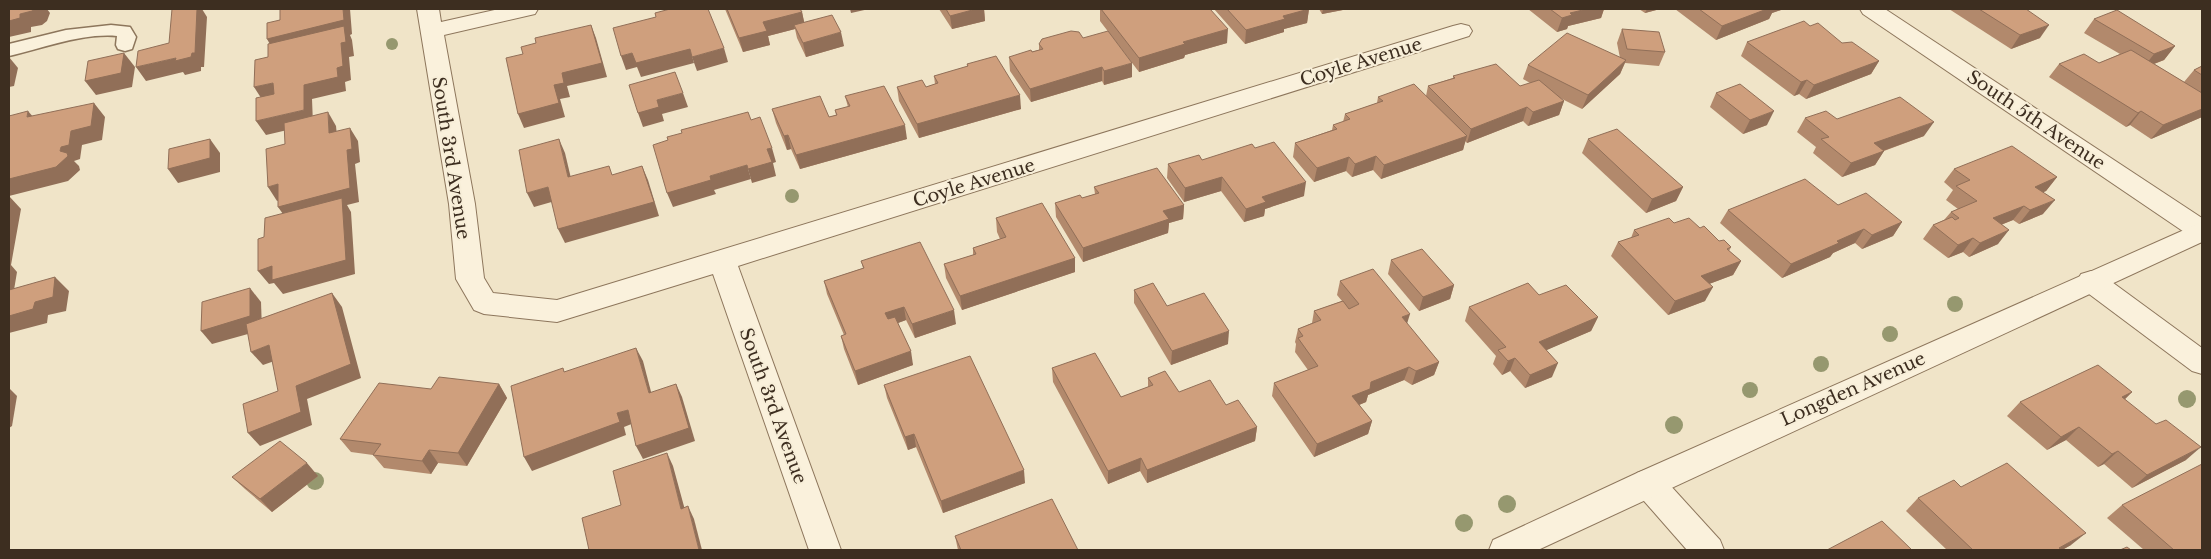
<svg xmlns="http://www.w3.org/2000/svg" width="2211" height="559" font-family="'Libre Baskerville',serif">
<rect width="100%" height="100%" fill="#f0e4c8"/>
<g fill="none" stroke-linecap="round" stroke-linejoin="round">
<defs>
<path id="service" d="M111 25 130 27 136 37 132 49 125 51 118 49 116 45 117 36C81 33 44 48 9 56V44L66 30Z"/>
<g id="minor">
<path d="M417 9H439L441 22 499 9H538L535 14 444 35 475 204 484 278 493 293 557 300 1453 26 1461 24 1469 26 1472 31 1469 36 738 266 841 550H809L713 274 557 322 484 314 474 310 456 279 449 204Z"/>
<path d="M1860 9H1885L2202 218V240L2193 238 1863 14Z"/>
<path d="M2091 271 2101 274 2202 348V374L2192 371 2081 288 2077 281 2081 274Z"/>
<path d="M1648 469 1659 473 1720 540 1724 550H1687L1637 493 1632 483 1637 473Z"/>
</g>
<path id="tertiary" d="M2202 222V242L1538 550H1489L1493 540 1637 473Z"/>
</defs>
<!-- service casing -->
<use href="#service" stroke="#8d765c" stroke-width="3"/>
<!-- minor casing -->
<use href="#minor" stroke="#8d765c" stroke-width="2"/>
<!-- tertiary casing -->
<use href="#tertiary" stroke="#8d765c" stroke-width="2"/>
<!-- service -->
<use href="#service" fill="#faf1dc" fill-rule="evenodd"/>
<!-- minor -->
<use href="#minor" fill="#faf1dc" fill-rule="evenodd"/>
<!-- tertiary -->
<use href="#tertiary" fill="#faf1dc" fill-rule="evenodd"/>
</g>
<!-- trees -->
<g fill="#96986f">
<circle cx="392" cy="44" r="6"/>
<circle cx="792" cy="196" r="7"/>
<circle cx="1955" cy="304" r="8"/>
<circle cx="1890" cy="334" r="8"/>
<circle cx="1821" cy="364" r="8"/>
<circle cx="1750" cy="390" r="8"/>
<circle cx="2187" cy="399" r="9"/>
<circle cx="1674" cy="425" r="9"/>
<circle cx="315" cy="481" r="9"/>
<circle cx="1507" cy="504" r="9"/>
<circle cx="1464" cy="523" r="9"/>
</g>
<!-- wall -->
<g fill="#b2896c">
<path d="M725 9H800L802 12 804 22 844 46 806 57 797 38 795 29 768 36 770 45 743 52Z"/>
<path d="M939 9H984L985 21 952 29Z"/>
<path d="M1100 9H1210L1227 43 1185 55 1184 58 1139 72 1100 21Z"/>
<path d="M1214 9H1309L1307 23 1284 29V32L1245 44Z"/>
<path d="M1319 9H1348L1322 14Z"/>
<path d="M1528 9H1604L1601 18 1568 26 1567 29 1557 32Z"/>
<path d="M1639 9H1660L1645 13Z"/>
<path d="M1675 9H1784L1772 13 1769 19 1716 40Z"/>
<path d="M1949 9H2026L2040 38 2011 49Z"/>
<path d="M2094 19 2175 46 2164 60 2154 64 2184 82 2194 70 2202 66V117L2151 139 2130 125 2126 127 2049 77 2059 64 2099 63 2120 54 2084 33Z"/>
<path d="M1810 26 1842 43 1879 61 1871 74 1806 99 1799 94 1794 96 1741 56 1747 42Z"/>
<path d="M1622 29 1665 52 1659 66 1625 63 1620 74 1582 109 1560 98 1564 101 1559 115 1528 126 1523 121 1467 143 1465 141 1463 150 1381 179 1373 170 1352 177 1346 171 1314 182 1293 157 1295 143 1332 130 1333 125 1343 122 1345 114 1377 103 1378 97 1426 96 1428 86 1453 78V76L1520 86 1530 83 1523 79 1528 65 1620 58 1617 43Z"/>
<path d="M1083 38 1132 77 1104 85 1102 81 1031 102 1010 71 1009 57 1039 50V44Z"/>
<path d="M967 64 1021 109 919 138 899 101 897 87H926L935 84 934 76 967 67Z"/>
<path d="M1716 93 1767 125 1743 134 1710 107Z"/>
<path d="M845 96 907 139 800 169 791 149 787 150 776 123 772 109 829 117 836 115 835 110 848 107Z"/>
<path d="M1805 118 1837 119 1924 136 1884 151 1875 165 1842 177 1813 153 1816 147 1797 132Z"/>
<path d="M1588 139 1683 187 1676 201 1646 213 1582 153Z"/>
<path d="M1255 148 1304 196 1265 209 1264 216 1244 222 1221 191 1184 202 1167 178 1168 164 1202 160Z"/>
<path d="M1954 169 2057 177 2046 191 2043 192V214L2019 224 2013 220 2001 225 1998 244 1969 257 1963 252 1948 258 1923 239 1933 225 1944 220 1951 212 1958 209 1946 200 1953 190 1944 182Z"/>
<path d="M1094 187 1184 205 1183 219 1169 223 1168 233 1083 262 1056 217 1055 203 1082 198 1095 194Z"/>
<path d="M1838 205 1902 222 1893 236 1862 249 1855 243 1833 253 1830 257 1782 278 1720 223 1728 210Z"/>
<path d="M996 218 1075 258V272L962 310 946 278 944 264 973 255V248L1000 239 997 232Z"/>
<path d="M1674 223 1700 228 1719 241 1731 247 1729 251 1741 261 1733 275 1709 284 1705 301 1668 315 1611 256 1618 242 1631 238 1634 230Z"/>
<path d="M1391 260 1454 285 1450 299 1419 311 1388 274Z"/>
<path d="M861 261 956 324 915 338 906 320 898 323 913 365 858 385 844 349 841 336 844 335 827 294 824 281 863 268Z"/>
<path d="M1340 281 1407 324 1439 362 1434 375 1412 385 1404 380 1368 395 1366 402 1359 405 1372 421 1368 434 1314 457 1272 396 1274 383 1308 370 1295 352 1296 344 1295 342 1298 329 1312 323 1314 311 1342 301 1337 295Z"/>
<path d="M1134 290 1167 306 1228 344 1171 365 1134 303Z"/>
<path d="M1539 295 1598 317 1591 331 1546 350 1552 377 1525 388 1510 371 1502 375 1493 364 1496 356 1465 321 1469 307Z"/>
<path d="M1052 368 1121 397 1148 387V378L1179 392 1226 405 1257 427 1255 441 1147 483 1140 471 1108 484 1053 382Z"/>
<path d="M499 384 507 398 467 466 438 463 431 474 384 468 373 455 351 452 340 439Z"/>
<path d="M884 385 1025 483 943 513 916 447 908 450 887 398Z"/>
<path d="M2132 392 2125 399 2186 460 2132 488 2104 464 2098 467 2066 440 2047 450 2007 416 2020 402Z"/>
<path d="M318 476 272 512 245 489 232 477Z"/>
<path d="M1961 487 2071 545 2062 550H1947L1906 511 1918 498Z"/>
<path d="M2122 505 2202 550H2144L2107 518Z"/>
<path d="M955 536 1078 550H958Z"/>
</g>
<!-- shaded-wall -->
<g fill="#916f58">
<path d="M35 9H47L50 13 47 21 42 25 31 27V32L9 37V21L20 14Z"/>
<path d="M197 9H202L207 17 204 67H201V71L185 75 183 72 146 81 136 67 176 58Z"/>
<path d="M343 9H350L352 34 350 35 352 40 354 56 349 57 351 80 345 82 346 91 312 99 313 124 266 135 256 121 304 110 275 53 267 39Z"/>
<path d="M850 9H869L851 13Z"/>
<path d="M976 9H984L985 21 952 29 950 16Z"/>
<path d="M1309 9 1307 23 1284 29V32L1245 44 1246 30 1283 16Z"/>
<path d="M1323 9H1348L1322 14Z"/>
<path d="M1587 9H1604L1601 18 1568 26 1567 29 1557 32 1562 18 1570 13Z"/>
<path d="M1647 9H1660L1645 13Z"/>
<path d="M1767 9H1784L1772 13 1769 19 1716 40 1722 26Z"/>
<path d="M802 12 805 26 794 25 795 29 768 36 770 45 743 52 739 38 763 22Z"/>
<path d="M591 25 596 38 607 77 567 86 570 97 560 99 565 117 524 128 518 114 554 85Z"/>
<path d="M2049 25 2040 38 2011 49 2020 35Z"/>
<path d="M1228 29 1227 43 1185 55 1184 58 1139 72V58L1183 42Z"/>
<path d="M841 32 844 46 806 57 803 43Z"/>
<path d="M2175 46 2164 60 2143 68 2154 54Z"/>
<path d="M724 48 728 62 697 71 692 57Z"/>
<path d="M690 49 694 63 641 77 637 67 626 70 621 56 632 53Z"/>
<path d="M124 53 135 67 132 87 96 95 85 81Z"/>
<path d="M9 57 18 68 14 86 9 87Z"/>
<path d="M1626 60 1620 74 1582 109 1588 95Z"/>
<path d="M1879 61 1871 74 1806 99 1814 85Z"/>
<path d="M1132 63V77L1104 85V71Z"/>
<path d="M1102 67V81L1031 102 1030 89Z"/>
<path d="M1807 80 1799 94 1794 96 1801 82Z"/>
<path d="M273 83 282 97 263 101 254 87Z"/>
<path d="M683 93 688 107 662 114 664 121 643 127 638 113 657 100Z"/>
<path d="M1020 95 1021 109 919 138 917 124Z"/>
<path d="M1564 101 1559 115 1528 126 1533 112Z"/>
<path d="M94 103 105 117 102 140 82 145 80 159 74 161 79 166 80 170 68 181 9 196 21 209 11 265 17 272 14 290 9 291V179L60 151 61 147 71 131Z"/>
<path d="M1527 107 1523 121 1467 143 1471 129Z"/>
<path d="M2202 109V117L2151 139 2163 125Z"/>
<path d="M28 111 40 125 27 117Z"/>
<path d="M1774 111 1767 125 1743 134 1750 120Z"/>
<path d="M2141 111 2130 125 2126 127 2138 113Z"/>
<path d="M328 112 336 126 338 147 329 133Z"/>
<path d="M1934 122 1924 136 1866 157 1874 143Z"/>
<path d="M905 125 907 139 800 169 796 155Z"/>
<path d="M350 128 358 141 360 162 355 164 359 202 347 205 351 212 355 274 283 294 274 283 269 284 258 271 288 221 278 207 347 150Z"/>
<path d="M788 135 791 149 787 150 784 136Z"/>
<path d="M1467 136 1463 150 1381 179 1384 165Z"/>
<path d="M210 139 220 153V172L178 183 168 169Z"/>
<path d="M559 139 565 153 574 191 568 177Z"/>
<path d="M772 148 776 162 773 163 776 176 752 183 748 169 767 149Z"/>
<path d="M1884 151 1875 165 1842 177 1851 163Z"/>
<path d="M1376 156 1373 170 1352 177 1355 164Z"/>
<path d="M1349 157 1346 171 1314 182 1317 168Z"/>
<path d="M747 165 751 179 714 190 716 194 673 207 667 193 710 176Z"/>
<path d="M642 166 648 180 659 216 565 243 558 229Z"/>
<path d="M1222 177 1221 191 1184 202 1185 188Z"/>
<path d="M2057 177 2046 191 2024 201 2035 187Z"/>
<path d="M1306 182 1304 196 1265 209 1264 216 1244 222 1246 209 1262 197Z"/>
<path d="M278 184 287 198 277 201 268 187Z"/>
<path d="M548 187 555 201 534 207 527 193Z"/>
<path d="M1683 187 1676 201 1646 213 1652 199Z"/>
<path d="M2055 200 2043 214 2019 224 2030 210Z"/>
<path d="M1184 205 1183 219 1169 223 1168 233 1083 262V248L1163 211Z"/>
<path d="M2024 206 2013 220 1982 232 1993 218Z"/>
<path d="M1902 222 1893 236 1862 249 1872 235Z"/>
<path d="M1864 229 1855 243 1833 253 1830 257 1782 278 1791 264 1837 241Z"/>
<path d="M2009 230 1998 244 1969 257 1980 243Z"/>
<path d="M1973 238 1963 252 1948 258 1958 245Z"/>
<path d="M1075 258V272L962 310 960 296Z"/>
<path d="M1741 261 1733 275 1693 290 1701 276Z"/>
<path d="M55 277 69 291 66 311 48 315 47 323 9 333V316L35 302Z"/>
<path d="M1454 285 1450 299 1419 311 1423 297Z"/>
<path d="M1713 287 1705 301 1668 315 1675 301Z"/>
<path d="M250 288 261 302 262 330 212 344 201 331Z"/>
<path d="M332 293 342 307 361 378 307 399 312 425 260 446 248 433 296 386Z"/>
<path d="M904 307 906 320 887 327 885 313Z"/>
<path d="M954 310 956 324 915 338 912 324Z"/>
<path d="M1410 314 1406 327 1402 317Z"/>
<path d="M1598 317 1591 331 1533 356 1539 342Z"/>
<path d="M1229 331 1228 344 1171 365 1172 351Z"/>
<path d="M269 345 280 359 263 365 251 352Z"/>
<path d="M636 348 643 361 655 407 649 393Z"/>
<path d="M911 351 913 365 858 385 855 371Z"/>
<path d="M1515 358 1510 371 1502 375 1508 361Z"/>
<path d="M1439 362 1434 375 1412 385 1416 371Z"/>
<path d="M1558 363 1552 377 1525 388 1530 375Z"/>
<path d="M1409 367 1404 380 1368 395 1366 402 1349 409 1352 396 1371 382Z"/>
<path d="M499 384 507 398 467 466 458 453Z"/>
<path d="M676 384 682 397 695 441 643 459 636 446Z"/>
<path d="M9 388 17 396 12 426 9 428Z"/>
<path d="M2132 392 2118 406 2122 397Z"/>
<path d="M628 410 634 423 624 427 626 435 532 471 524 457 617 413Z"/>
<path d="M1372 421 1368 434 1314 457 1317 444Z"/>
<path d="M1257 427 1255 441 1147 483V470Z"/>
<path d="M2079 427 2066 440 2047 450 2061 437Z"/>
<path d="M914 434 916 447 908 450 905 437Z"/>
<path d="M2201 447 2186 460 2132 488 2147 475Z"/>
<path d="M429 450 438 463 431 474 422 461Z"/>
<path d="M2118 451 2104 464 2098 467 2112 454Z"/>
<path d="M667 453 673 466 688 521 681 509Z"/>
<path d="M1141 458 1140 471 1108 484V471Z"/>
<path d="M307 463 318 476 272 512 260 499Z"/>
<path d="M1024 470 1025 483 943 513 941 501Z"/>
<path d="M688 506 694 519 702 550H699Z"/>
<path d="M2086 533 2071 545 2062 550 2059 548Z"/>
</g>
<!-- building -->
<g fill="#cf9f7d" stroke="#916f58">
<path d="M9 9H35L32 11 20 14V18L9 21Z"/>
<path d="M172 9H197L195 53H192L191 57 175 61 176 58 136 67 138 51 169 43Z"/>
<path d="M280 9H343L344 20 267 39V23L280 20Z"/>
<path d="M670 9H708L724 48 692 57 690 49 636 63 632 53 621 56 613 28 656 17 655 13Z"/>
<path d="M727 9H800L802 12 763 22 767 31 739 38Z"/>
<path d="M946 9H976L950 16Z"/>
<path d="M1101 9H1210L1228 29 1183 42 1185 44 1139 58Z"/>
<path d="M1227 9H1309L1283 16 1285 19 1246 30Z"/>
<path d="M1550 9H1587L1570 13 1572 15 1562 18Z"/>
<path d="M1699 9H1767L1722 26Z"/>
<path d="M1979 9H2026L2049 25 2020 35Z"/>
<path d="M2117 10 2175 46 2154 54 2094 19Z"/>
<path d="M832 15 841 32 803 43 794 25Z"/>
<path d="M1804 21 1810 26 1818 23 1842 43 1852 42 1879 61 1814 85 1807 80 1801 82 1747 42Z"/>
<path d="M591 25 602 63 562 73 564 83 554 85 559 103 518 114 506 58 523 54 521 47 536 43 535 38Z"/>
<path d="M344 26 346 42 341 43 343 66 337 68 338 77 304 85V110L256 121V98L274 94 273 83 254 87 255 60 268 57V44Z"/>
<path d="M1622 29 1659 32 1665 52 1627 49Z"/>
<path d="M1071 31 1079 32 1083 38 1108 31 1132 63 1104 71 1102 67 1030 89 1009 57 1031 50 1032 52 1043 49 1039 44 1042 39Z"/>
<path d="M1567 33 1626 60 1588 95 1528 65Z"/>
<path d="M2131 50 2202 93V109L2163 125 2141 111 2138 113 2059 64 2084 54 2099 63Z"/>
<path d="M124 53 121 73 85 81 88 61Z"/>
<path d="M996 56 1020 95 917 124 897 87 922 80 926 87 938 83 934 76 968 66 967 64Z"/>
<path d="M1496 64 1520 86 1539 80 1564 101 1533 112 1527 107 1471 129 1428 86 1455 78 1453 76Z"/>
<path d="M2202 66V75L2194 70Z"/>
<path d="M675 72 683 93 657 100 659 107 638 113 629 85Z"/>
<path d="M1414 84 1467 136 1384 165 1376 156 1355 164 1349 157 1317 168 1295 143 1337 129 1333 125 1350 119 1345 114 1383 101 1378 97Z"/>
<path d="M1740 84 1774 111 1750 120 1716 93Z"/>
<path d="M884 86 905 125 796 155 788 135 784 136 772 109 820 96 829 117 837 115 835 110 850 106 845 96Z"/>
<path d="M1900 97 1934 122 1874 143 1884 151 1851 163 1821 139 1829 137 1805 118 1826 111 1837 119Z"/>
<path d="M94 103 91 126 71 131 69 145 61 147 60 151 67 153 68 156 56 167 9 179V116L28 111 27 117Z"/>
<path d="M328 112 329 133 350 128 352 149 347 150 350 188 278 207V184L268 187 266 149 285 144 284 123Z"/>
<path d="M748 112 751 120 760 117 772 148 767 149 772 162 748 169 747 165 710 176 711 180 667 193 653 145 668 140 667 137 682 133 681 130Z"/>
<path d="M1617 129 1683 187 1652 199 1588 139Z"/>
<path d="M210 139V158L168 169 169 149Z"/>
<path d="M559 139 568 177 609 166 612 175 642 166 654 202 558 229 548 187 527 193 519 150Z"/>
<path d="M1274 142 1306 182 1262 197 1266 202 1246 209 1222 177 1185 188 1168 164 1199 155 1202 160 1252 144 1255 148Z"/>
<path d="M2012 146 2057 177 2035 187 2055 200 2030 210 2024 206 1993 218 2009 230 1980 243 1973 238 1958 245 1933 225 1952 217 1955 220 1959 218 1951 212 1977 201 1956 186 1970 180 1954 169Z"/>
<path d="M1157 168 1184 205 1163 211 1169 219 1083 248 1055 203 1080 195 1082 198 1099 193 1094 187Z"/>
<path d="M1805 179 1838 205 1866 193 1902 222 1872 235 1864 229 1837 241 1839 243 1791 264 1728 210Z"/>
<path d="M342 198 346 260 272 280V266L258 271V239L264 237 265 218Z"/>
<path d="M1042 203 1075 258 960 296 944 264 976 254 973 248 1006 237 996 218Z"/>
<path d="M1669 218 1674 223 1689 218 1700 228 1704 226 1719 241 1724 240 1731 247 1727 249 1741 261 1701 276 1713 287 1675 301 1618 242 1639 235 1634 230Z"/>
<path d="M920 242 954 310 912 324 904 307 885 313 888 319 895 317 911 351 855 371 841 336 846 334 824 281 864 268 861 261Z"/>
<path d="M1422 249 1454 285 1423 297 1391 260Z"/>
<path d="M1373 269 1410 314 1402 317 1439 362 1416 371 1409 367 1371 382 1370 389 1352 396 1372 421 1317 444 1274 383 1318 366 1298 338 1303 336 1298 329 1321 320 1314 311 1343 301 1349 309 1359 304 1340 281Z"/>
<path d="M55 277 53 297 35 302 33 309 9 316V290Z"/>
<path d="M1153 283 1167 306 1204 293 1229 331 1172 351 1134 290Z"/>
<path d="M1528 283 1539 295 1566 285 1598 317 1539 342 1558 363 1530 375 1515 358 1508 361 1498 350 1506 347 1469 307Z"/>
<path d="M250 288V316L201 331 202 302Z"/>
<path d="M332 293 351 364 296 386 301 412 248 433 243 404 278 391 269 345 251 352 246 324Z"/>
<path d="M636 348 649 393 676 384 689 428 636 446 628 410 617 413 620 422 524 457 511 386 563 368 564 372Z"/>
<path d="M1095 353 1121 397 1153 385 1148 378 1165 371 1179 392 1210 380 1226 405 1238 400 1257 427 1147 470 1141 458 1108 471 1052 368Z"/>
<path d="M970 356 1024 470 941 501 914 434 905 437 884 385Z"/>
<path d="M2098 365 2132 392 2122 397 2156 424 2166 420 2201 447 2147 475 2118 451 2112 454 2079 427 2061 437 2020 402Z"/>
<path d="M439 377 499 384 458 453 429 450 422 461 373 455 381 444 340 439 379 383 431 389Z"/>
<path d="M280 441 307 463 260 499 232 477Z"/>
<path d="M667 453 681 509 688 506 699 550H589L582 518 621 505 613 471Z"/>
<path d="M2007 463 2086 533 2059 548 2062 550H1973L1918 498 1954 480 1961 487Z"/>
<path d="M2202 464V550H2174L2122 505Z"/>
<path d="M1052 499 1078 550H961L955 536Z"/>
<path d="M1882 521 1912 550H1827Z"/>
<path d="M2127 547 2131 550H2120Z"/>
</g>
<g text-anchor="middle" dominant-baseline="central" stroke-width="4" stroke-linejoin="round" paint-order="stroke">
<!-- street labels -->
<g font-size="18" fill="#3d2e20" stroke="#f7eed8">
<text transform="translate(1361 62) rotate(-17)">Coyle Avenue</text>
<text transform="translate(2036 120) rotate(34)">South 5th Avenue</text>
<text transform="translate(451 158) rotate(81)">South 3rd Avenue</text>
<text transform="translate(974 183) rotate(-17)">Coyle Avenue</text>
<text transform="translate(1853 389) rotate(-24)">Longden Avenue</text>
<text transform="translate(773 406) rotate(70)">South 3rd Avenue</text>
</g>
</g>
<!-- border -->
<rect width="2211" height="559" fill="none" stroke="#3d2e20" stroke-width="20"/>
</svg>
